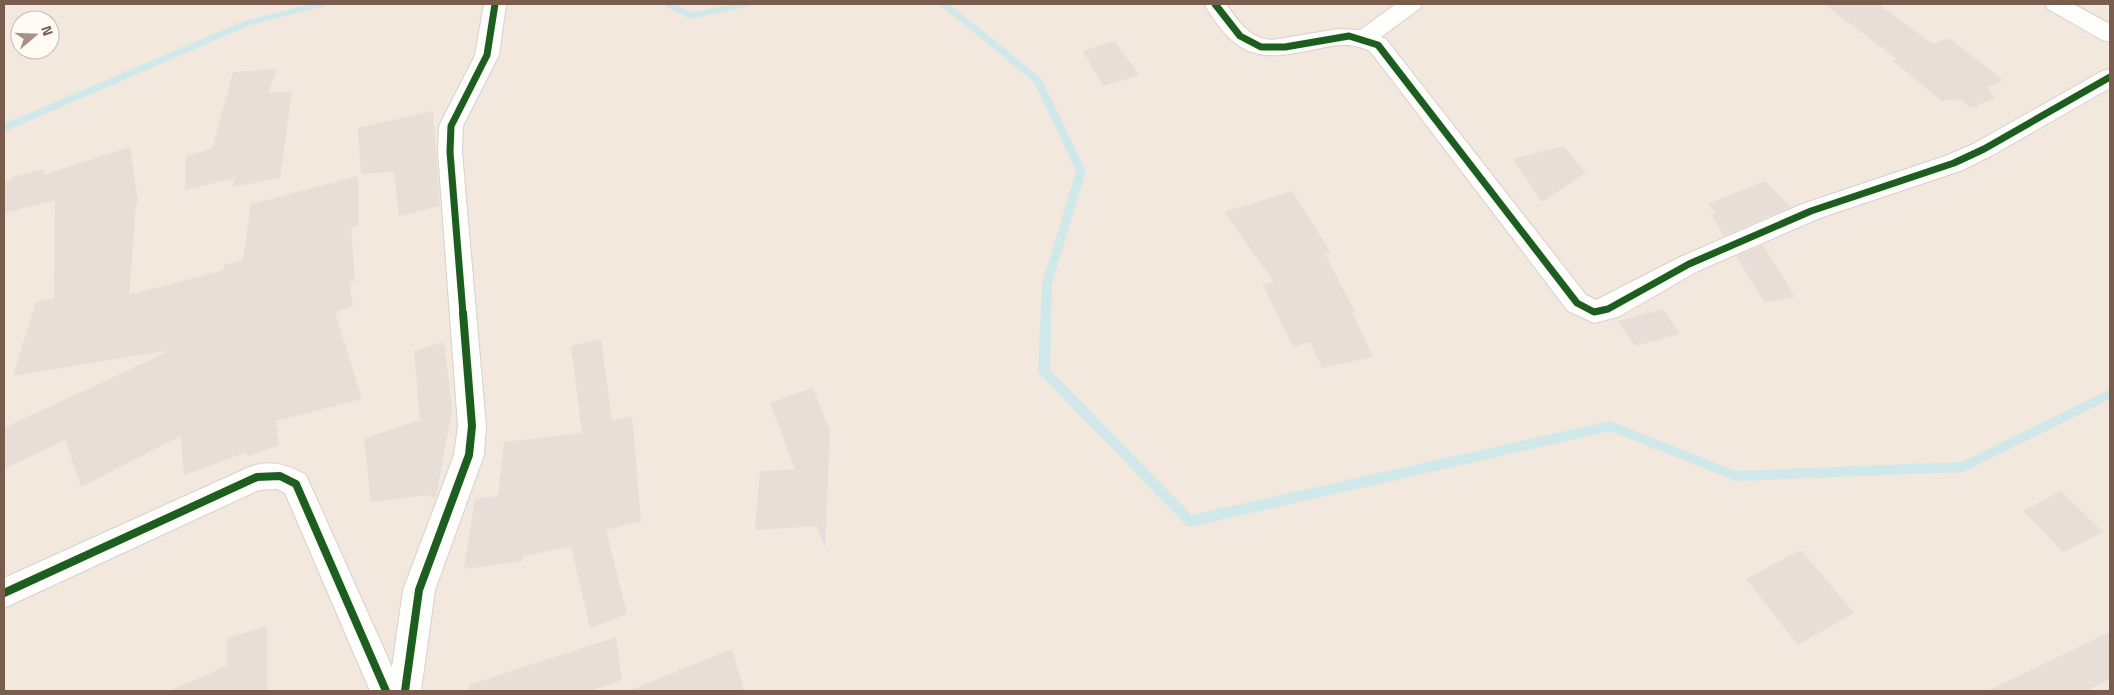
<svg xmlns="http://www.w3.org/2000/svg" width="2114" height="695" font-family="'Titillium Web',sans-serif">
<rect width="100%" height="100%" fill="#f9f5f0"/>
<!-- residential -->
<path fill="#f2e8de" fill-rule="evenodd" d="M4 4H2110V691H4ZM20 20H50V50H20Z"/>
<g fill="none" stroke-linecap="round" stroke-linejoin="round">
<!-- stream -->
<g fill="#d0e8ea" fill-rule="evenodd">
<path d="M311 4H327L322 7 250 25 4 132V124L244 21Z"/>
<path d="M664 4H675L691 13 732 4H750L745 7 690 19 665 6Z"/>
<path d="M939 4H949L1041 78 1086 171 1052 284 1050 370 1192 515 1610 421 1736 471 1962 462 2110 389V399L1963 472 1736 481 1610 431 1190 527 1186 525 1038 372 1042 284 1076 171 1034 82Z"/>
</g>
</g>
<!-- building -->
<g fill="#e6ded7">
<path d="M1824 4H1878L1933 44 1949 38 2003 80 1987 87 1995 98 1971 108 1960 99 1942 101 1893 61 1897 59Z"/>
<path d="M1115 41 1139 75 1103 86 1083 51Z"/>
<path d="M277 69 268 93 292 91 280 178 233 187 234 178 185 190 186 156 212 149 233 72Z"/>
<path d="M433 111 440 206 399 216 394 172 361 174 358 128Z"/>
<path d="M1564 146 1586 173 1542 202 1513 159Z"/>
<path d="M130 147 138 202 136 203 129 295 224 270V265L243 260 251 204 358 176V226L351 228 355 280 349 282 353 306 335 312 362 399 276 421 279 445 247 457V452L184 475 181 436 81 487 65 440 4 469V428L165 353V351L13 376 36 302 54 299 55 200 4 213V182L13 180V177L45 169 44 175Z"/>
<path d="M1765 181 1791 207 1724 236 1711 214 1716 213 1708 204Z"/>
<path d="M1292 191 1331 253 1325 254 1355 312H1352L1373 357 1322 368 1310 342 1293 347 1263 285 1274 282 1224 212Z"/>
<path d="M1763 245 1795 297 1764 302 1736 256Z"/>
<path d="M1663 309 1680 334 1635 346 1618 321Z"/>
<path d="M601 339 612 421 632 416 641 521 606 530 627 614 590 628 571 546 522 557V561L464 569 475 499 498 496 504 442 582 433 571 346Z"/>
<path d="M444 342 452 410 436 497H429L428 495 371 502 364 438 420 420 414 351Z"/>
<path d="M813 388 830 431 825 548 817 526 755 530 760 471 795 469 770 403Z"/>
<path d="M2061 491 2103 532 2063 552 2023 511Z"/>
<path d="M1801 550 1854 613 1798 645 1746 579Z"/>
<path d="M267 626V691H169L227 666V638Z"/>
<path d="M2110 632V679L2086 691H1987Z"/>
<path d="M616 637 622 680 589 691H469V685Z"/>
<path d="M732 649 744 691H631V690Z"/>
</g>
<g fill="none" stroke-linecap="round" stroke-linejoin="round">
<defs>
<g id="street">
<path d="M484 4H506L499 55 463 126 462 152 486 426 484 455 435 590 421 691H370L285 493 277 489 259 490 4 608V578L247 468C269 459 286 464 306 475L392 667 403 590 454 455 458 426 438 152 439 126 475 55Z"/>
<path d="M1204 4H1226C1238 21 1250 39 1272 40L1338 29 1360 30 1396 4H1422L1419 9 1381 37 1386 39 1586 295 1596 300 1680 257 1802 204 1945 156 1975 143 2102 71 2110 69V88L1993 155 1963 170 1820 218 1698 271 1618 317 1594 323 1568 311 1370 51C1353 43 1339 44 1321 48 1259 62 1238 60 1204 4Z"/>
<path d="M2045 4H2073L2110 24V42L2102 40 2048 9Z"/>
</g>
</defs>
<!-- street casing -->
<use href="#street" stroke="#d7d1cb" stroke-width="2"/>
<!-- street -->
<use href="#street" fill="#fefefd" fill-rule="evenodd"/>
<defs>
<g id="cycleway-far1">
<path d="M1215 4 1240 36 1261 47H1285L1349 36 1378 45 1577 303 1594 312 1608 309 1689 264 1811 211 1954 163 1984 149 2110 77"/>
<path d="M463 314 450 152 451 126 487 55 495 4"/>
</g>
<g id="cycleway">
<path d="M4 593 257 477 280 476 296 484 386 691"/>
<path d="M405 691 419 590 469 455 472 426 463 313"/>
</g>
</defs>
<!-- cycleway-far1 casing -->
<use href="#cycleway-far1" stroke="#fffaf3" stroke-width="9"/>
<!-- cycleway casing -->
<use href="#cycleway" stroke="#fffaf3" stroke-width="11"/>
<!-- cycleway-far1 -->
<use href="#cycleway-far1" stroke="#1b5e20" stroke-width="7"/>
<!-- cycleway -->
<use href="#cycleway" stroke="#1b5e20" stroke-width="8"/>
</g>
<!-- border -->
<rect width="2114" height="695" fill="none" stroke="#7a5c4d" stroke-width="10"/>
<!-- north arrow -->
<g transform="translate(35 35) rotate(71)"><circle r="24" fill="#fffaf3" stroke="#cabbb1"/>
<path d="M0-4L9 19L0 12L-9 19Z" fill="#a69286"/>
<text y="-8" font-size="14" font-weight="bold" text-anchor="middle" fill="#7a5c4d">N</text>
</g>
</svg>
